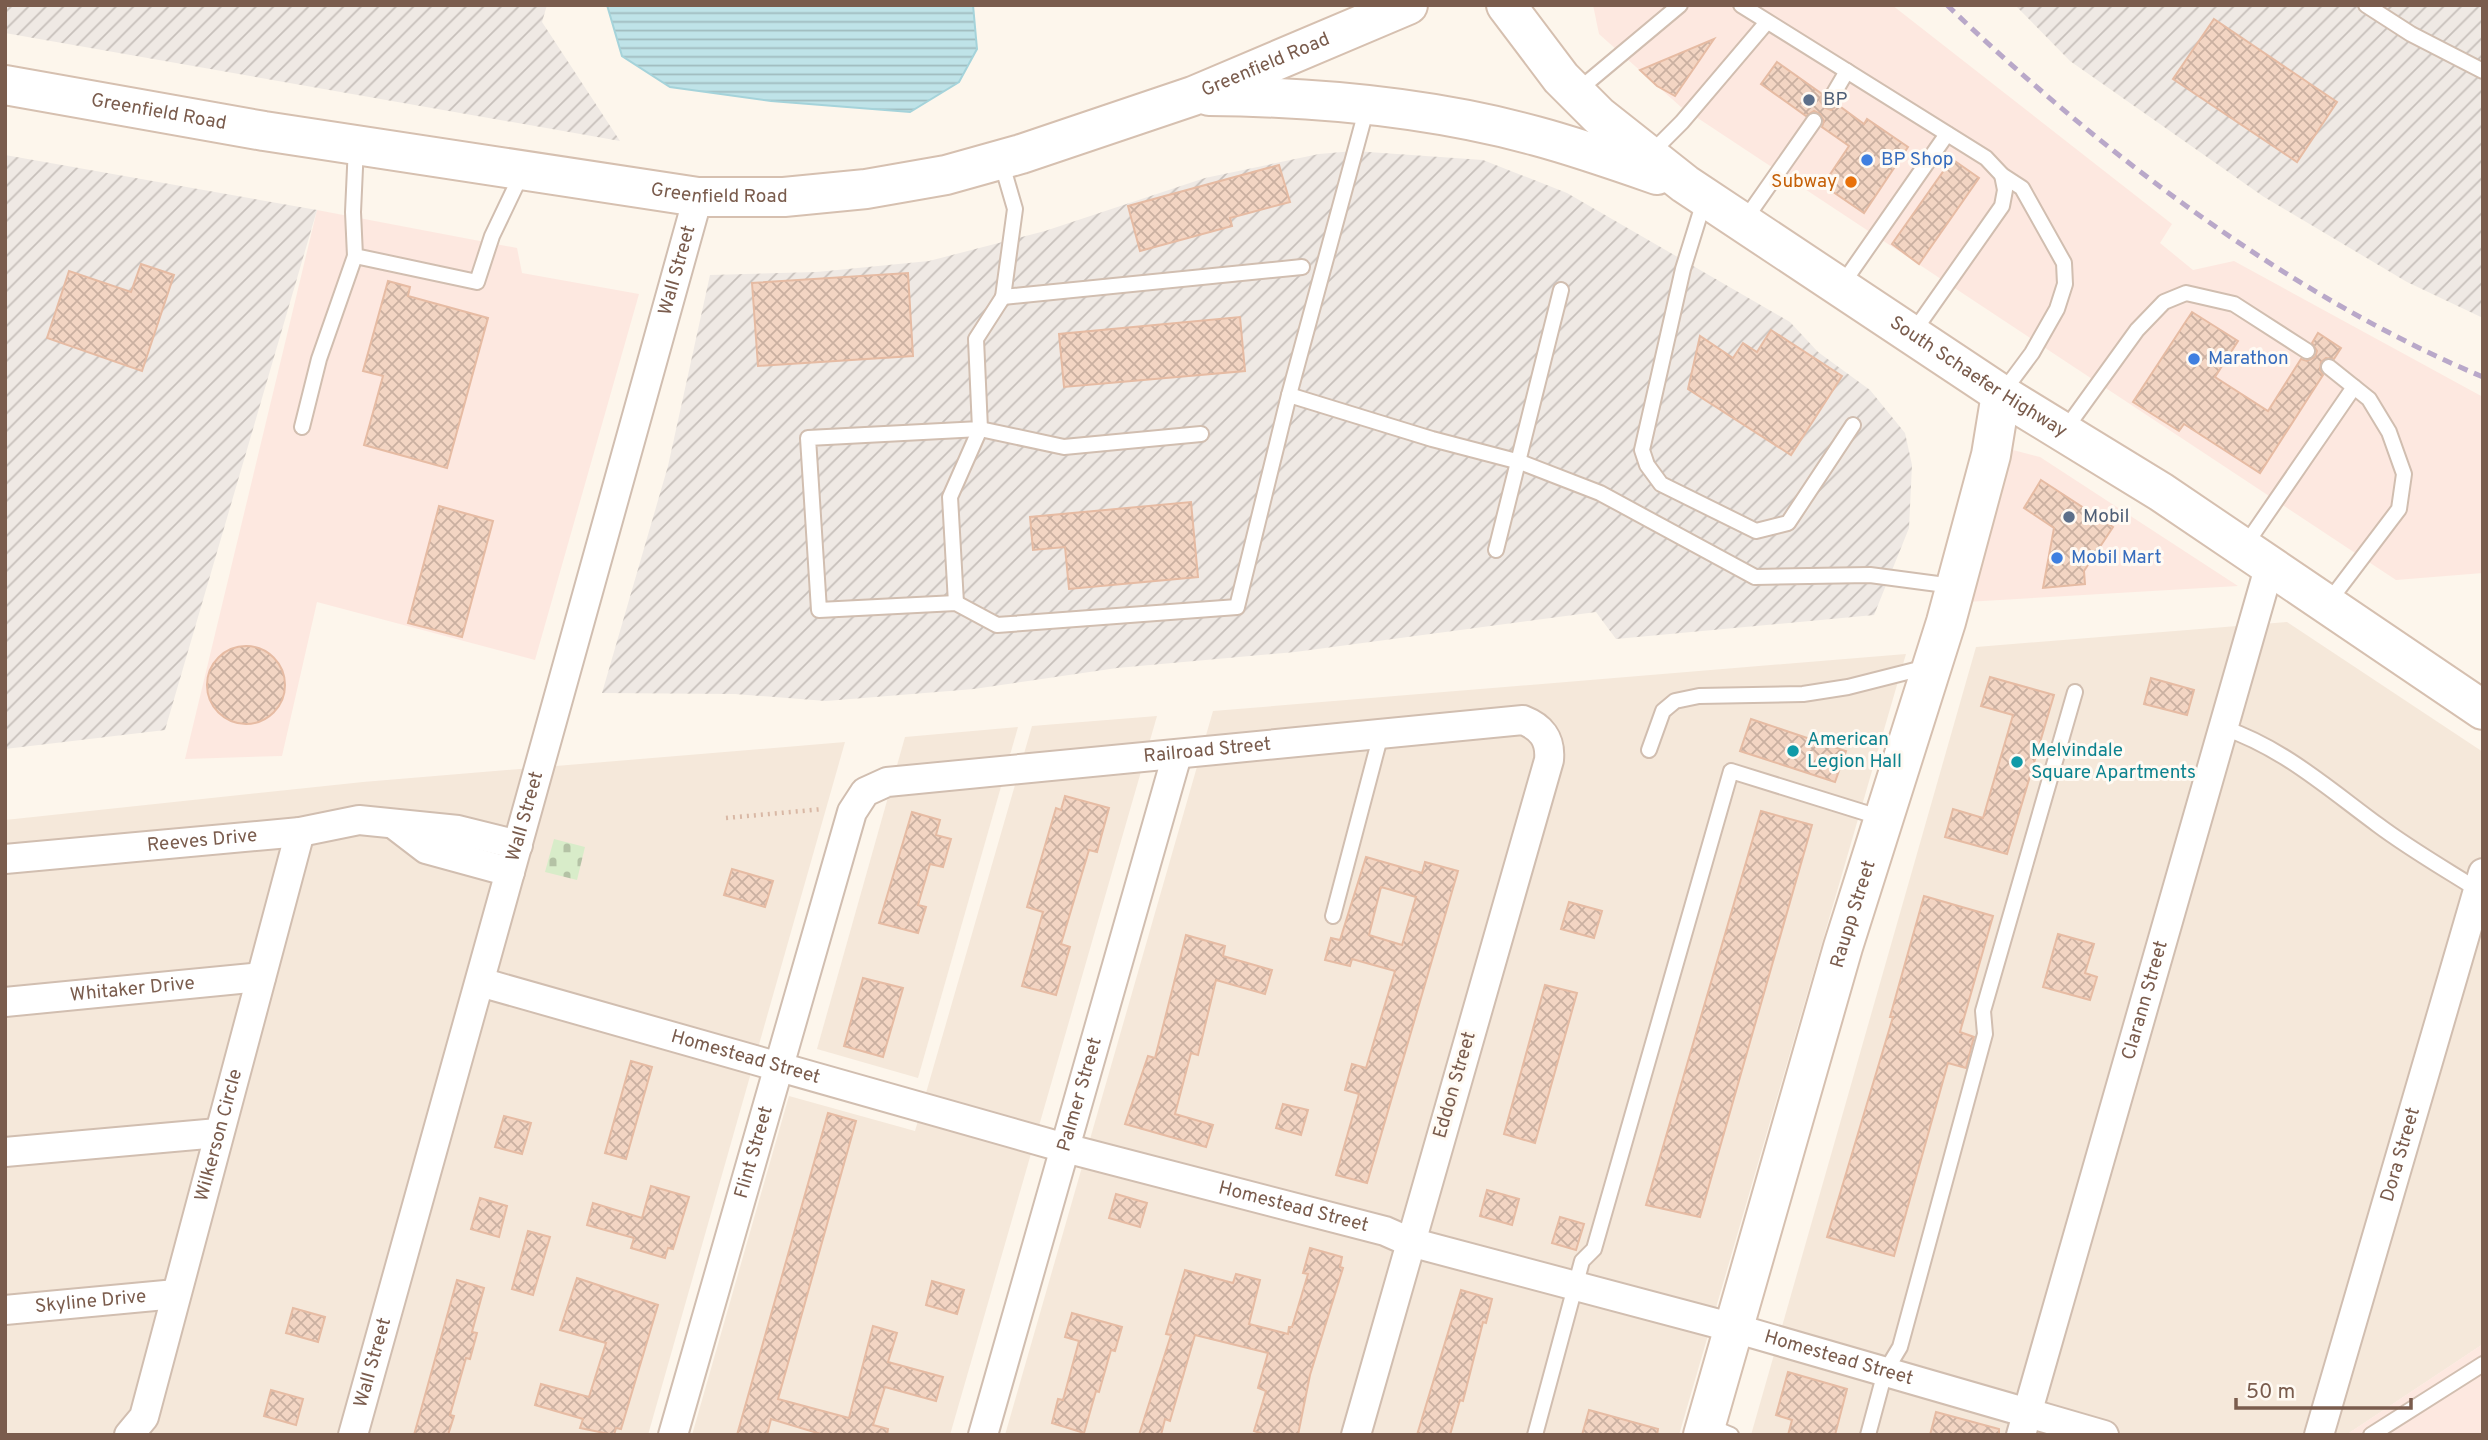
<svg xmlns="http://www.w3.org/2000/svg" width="2488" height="1440" font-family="Overpass,sans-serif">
<defs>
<pattern id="industrial-furrows" width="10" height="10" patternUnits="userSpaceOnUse" patternTransform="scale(1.75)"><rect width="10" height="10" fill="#efe9e4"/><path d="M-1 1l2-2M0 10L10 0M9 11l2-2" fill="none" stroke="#c7c0bb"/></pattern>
<pattern id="cemetery-stones" width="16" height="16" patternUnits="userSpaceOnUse" patternTransform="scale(1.75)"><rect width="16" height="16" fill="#d8ecc9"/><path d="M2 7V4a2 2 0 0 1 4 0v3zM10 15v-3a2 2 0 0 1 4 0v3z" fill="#b4c2a5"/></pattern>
<pattern id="water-rules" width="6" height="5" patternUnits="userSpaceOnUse" patternTransform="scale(1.75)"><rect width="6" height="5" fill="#bfe3e8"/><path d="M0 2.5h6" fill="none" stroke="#a0bbbe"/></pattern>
<pattern id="building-cross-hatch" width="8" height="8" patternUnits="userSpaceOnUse" patternTransform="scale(1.75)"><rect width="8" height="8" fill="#f3d5c3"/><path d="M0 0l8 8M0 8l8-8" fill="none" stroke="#cab0a1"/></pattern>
</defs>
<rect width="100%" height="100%" fill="#fdf6ec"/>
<!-- residential -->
<g fill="#f5e8da">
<path d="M2287 622 2483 752V1344L2346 1435H1751L1976 647Z"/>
<path d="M1906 654 1679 1435H1005L1213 711Z"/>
<path d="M1157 716 950 1435H692L789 1096 915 1131 1032 726Z"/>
<path d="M1018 727 918 1078 817 1049 905 737Z"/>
<path d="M845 742 648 1435H5V820L363 782Z"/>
</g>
<!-- commercial -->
<g fill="#fde8e0">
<path d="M1593 5H1892L2172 224 2160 243 2193 270 2234 261 2483 397V573L2396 580 1681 107 1599 34Z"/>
<path d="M317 210 517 248 522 273 639 294 535 660 317 602 282 756 185 759Z"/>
<path d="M2013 450 2040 457 2238 586 1966 602Z"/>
<path d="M2483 1344V1435H2346Z"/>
</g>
<!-- industrial -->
<g fill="url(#industrial-furrows)">
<path d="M5 5H547L542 22 620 141 5 33Z"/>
<path d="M2015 5H2483V318L2407 282 2264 197 2070 61Z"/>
<path d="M1354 151 1483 160 1567 193 1790 322 1818 352 1870 390 1905 433 1912 465 1909 528 1874 615 1616 639 1596 612 1295 652 1117 668 974 689 826 701 735 694 602 693 668 466 710 275 817 272 929 261 1045 231 1205 178 1319 154Z"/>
<path d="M5 155 317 210 165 730 5 749Z"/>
</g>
<!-- cemetery -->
<path fill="url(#cemetery-stones)" d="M554 839 585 847 577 880 545 872Z"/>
<!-- water -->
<path fill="url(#water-rules)" stroke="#a5d3da" stroke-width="2" d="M607 5H973L977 49 959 82 910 112 771 101 670 87 622 56Z"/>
<!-- building -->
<g fill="url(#building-cross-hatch)" stroke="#e6bba3" stroke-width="2" fill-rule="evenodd">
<path d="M2214 19 2337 102 2297 162 2173 79Z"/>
<path d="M1714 39 1675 96 1657 86 1640 70Z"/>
<path d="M1777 62 1822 94 1820 101 1825 108 1831 110 1838 105 1864 124 1867 119 1908 147 1864 213 1823 185 1849 146 1822 127 1824 121 1820 114 1814 111 1806 116 1761 84Z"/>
<path d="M1952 159 1979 178 1919 264 1892 244Z"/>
<path d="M1279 165 1290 202 1230 218 1232 226 1140 251 1128 206Z"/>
<path d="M141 264 174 275 142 371 47 338 69 271 131 292Z"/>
<path d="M908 273 913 356 758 366 752 283Z"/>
<path d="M388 281 410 287 408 296 488 318 447 468 364 445 383 376 363 371Z"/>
<path d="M2192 312 2238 341 2215 377 2268 411 2301 359 2307 361 2315 357 2317 351 2312 343 2318 333 2341 348 2334 359 2326 358 2321 362 2320 370 2323 375 2260 473 2184 424 2179 431 2133 402Z"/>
<path d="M1240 317 1245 371 1064 387 1059 334Z"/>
<path d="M1771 330 1842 376 1791 455 1688 389 1700 336 1733 358 1743 343 1757 352Z"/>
<path d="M2041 480 2113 527 2084 571 2085 584 2043 588 2054 528 2024 508Z"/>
<path d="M1191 502 1198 577 1069 589 1065 547 1033 550 1030 517Z"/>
<path d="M439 506 493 521 462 637 408 623Z"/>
<circle cx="246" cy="685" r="39"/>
<path d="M1990 677 2054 695 2007 854 1945 837 1953 809 1983 818 2013 715 1981 706Z"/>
<path d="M2151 678 2194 690 2187 715 2144 704Z"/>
<path d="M1751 719 1846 751 1835 782 1740 751Z"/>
<path d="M1065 796 1109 808 1097 852 1089 850 1061 944 1070 947 1056 995 1022 986 1043 912 1027 907 1056 808 1061 810Z"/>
<path d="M1761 811 1812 825 1700 1217 1646 1205Z"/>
<path d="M912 812 940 820 936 835 951 839 943 867 930 864 918 905 926 907 918 933 879 923Z"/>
<path d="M1366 857 1422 873 1425 862 1458 871 1367 1183 1336 1175 1359 1094 1345 1090 1352 1064 1366 1068 1395 971 1352 959 1350 966 1325 960 1331 938 1340 940ZM1381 887 1416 897 1402 945 1369 935Z"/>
<path d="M732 869 773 881 765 907 724 895Z"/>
<path d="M1924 896 1993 916 1960 1032 1974 1037 1966 1068 1948 1063 1894 1256 1827 1237 1893 1017H1890Z"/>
<path d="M1569 902 1602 911 1594 938 1561 929Z"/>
<path d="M2058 934 2094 944 2085 973 2097 977 2090 1000 2043 987Z"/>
<path d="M1186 935 1225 946 1223 956 1272 970 1265 994 1216 980 1198 1055 1191 1053 1175 1114 1213 1125 1206 1147 1125 1124 1148 1056 1155 1058Z"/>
<path d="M863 978 903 988 883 1057 844 1046Z"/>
<path d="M1545 985 1577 993 1535 1143 1504 1134Z"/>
<path d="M631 1061 652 1067 626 1159 605 1153Z"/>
<path d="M1283 1104 1308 1110 1301 1135 1276 1128Z"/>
<path d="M828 1113 856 1121 778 1399 849 1418 873 1326 897 1333 888 1362 943 1377 936 1401 885 1387 873 1425 888 1429 887 1435H824L771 1419 767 1435H737Z"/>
<path d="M504 1116 531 1123 522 1154 495 1147Z"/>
<path d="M651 1186 689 1197 673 1249 668 1248 665 1258 631 1248 634 1238 587 1225 593 1203 642 1218Z"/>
<path d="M1487 1190 1519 1199 1512 1225 1480 1216Z"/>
<path d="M1116 1194 1147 1203 1140 1227 1109 1218Z"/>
<path d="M480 1198 507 1206 499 1237 471 1229Z"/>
<path d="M1560 1217 1584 1224 1576 1250 1552 1243Z"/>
<path d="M528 1231 550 1237 533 1295 512 1289Z"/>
<path d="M1310 1248 1342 1257 1340 1267 1343 1268 1310 1375 1298 1435H1266L1254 1431 1266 1391 1258 1388 1268 1353 1195 1335 1170 1421 1165 1419 1161 1435H1139L1171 1335 1166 1334 1185 1270 1233 1283 1236 1274 1260 1280 1249 1324 1288 1334 1289 1327H1292L1308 1274 1303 1273Z"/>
<path d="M577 1278 658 1305 621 1429 616 1428 614 1435 580 1428 583 1419 535 1405 541 1384 589 1397 606 1343 560 1330Z"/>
<path d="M457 1280 484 1288 472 1332 477 1333 470 1359 466 1358 450 1415 454 1416 448 1435H414Z"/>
<path d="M932 1281 964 1290 957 1314 926 1305Z"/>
<path d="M1461 1290 1492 1299 1486 1323 1483 1322 1463 1401 1460 1400 1450 1435H1417Z"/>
<path d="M293 1308 325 1317 318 1342 286 1333Z"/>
<path d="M1072 1313 1122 1327 1115 1351 1111 1350 1099 1392 1096 1391 1084 1433 1052 1423 1058 1399 1063 1400 1079 1341 1065 1337Z"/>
<path d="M1788 1372 1847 1389 1835 1435H1788L1792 1420 1776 1415Z"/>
<path d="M271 1390 303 1399 296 1425 264 1416Z"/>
<path d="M1589 1410 1658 1429 1657 1435H1582Z"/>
<path d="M1936 1412 1999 1429V1435H1930Z"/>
</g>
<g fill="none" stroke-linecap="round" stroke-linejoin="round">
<defs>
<g id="lane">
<path d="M1741 5 1986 158 2002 175 2022 188 2064 263 2065 284 2057 309 2032 353 2003 392"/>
<path d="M2366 5 2411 34 2483 71"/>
<path d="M1576 92 1680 5"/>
<path d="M1830 100 1847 71"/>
<path d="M356 146 353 212 355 256 477 282 492 236 523 171"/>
<path d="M1649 155 1682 122 1767 22"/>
<path d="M1001 161 1015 209 1003 297 1302 267"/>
<path d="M1705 198 1683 269 1642 450 1647 465 1661 484 1756 531 1788 523 1853 425"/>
<path d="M1744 221 1814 121"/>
<path d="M1841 286 1947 134"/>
<path d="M1003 297 976 339 980 429 808 438 819 610 956 603 997 625 1237 607 1289 395 1367 107"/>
<path d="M1912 334 2002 206 2005 190 2002 175"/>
<path d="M1289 395 1432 439 1520 462 1600 493 1755 577 1870 575 1953 586"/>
<path d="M302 427 319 359 355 256"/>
<path d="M2064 431 2137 330 2164 302 2186 293 2234 304 2307 351"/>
<path d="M2244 547 2354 387"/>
<path d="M1496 550 1561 290"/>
<path d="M956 603 950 497 980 429 1064 447 1201 434"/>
<path d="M2327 604 2399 509 2404 474 2389 432 2369 399 2329 367"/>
<path d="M2224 728C2283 748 2329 789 2378 825 2410 849 2445 869 2478 890"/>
<path d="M1649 750 1663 711 1675 701 1699 696 1803 694 1848 687 1927 667"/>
<path d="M1333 916 1381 734"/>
<path d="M1707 1425 1731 1435"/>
<path d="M1535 1435 1582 1261 1594 1249 1731 771 1882 818"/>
<path d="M1868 1435 1885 1372 1900 1347 1985 1034 1983 1011 2075 692"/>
<path d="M2371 1435 2483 1364"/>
</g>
<g id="street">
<path d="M396 826 426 849 510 872"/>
<path id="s1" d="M5 859 300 832 359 820 458 830 518 845"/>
<path id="s2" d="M480 982 1065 1148 1385 1231 1410 1242 1734 1328 2104 1435"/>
<path id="s3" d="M5 1002 261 977"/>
<path d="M5 1152 218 1133"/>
<path id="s4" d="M5 1310 176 1294"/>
<path id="s5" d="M129 1435 144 1417 300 832"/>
<path id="s6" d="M353 1435 698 197"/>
<path id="s7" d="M673 1435 852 812 865 792 887 782 1523 720C1541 727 1551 739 1549 760L1356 1435"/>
<path id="s8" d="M983 1435 1177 755"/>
<path id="s9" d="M2021 1435 2269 568"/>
<path id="s10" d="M2319 1435 2483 873"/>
</g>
<g id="secondary">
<path id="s11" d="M1506 5 1561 78 1599 116 1685 184 2001 394 2161 492 2483 710"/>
<path id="s12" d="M5 85 264 131 698 197H784L866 189 946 175 1021 154 1193 96 1408 5"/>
<path d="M1209 96C1318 97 1430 107 1536 136 1577 147 1617 161 1657 175"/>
<path id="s13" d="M1703 1435 1843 947 1946 622 1991 455 2001 394"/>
</g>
</defs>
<!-- lane casing -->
<use href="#lane" stroke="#d1beb0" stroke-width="18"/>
<!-- street casing -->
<use href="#street" stroke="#d1beb0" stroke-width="32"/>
<!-- secondary casing -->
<use href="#secondary" stroke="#d6c0b0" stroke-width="42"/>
<!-- path -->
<path stroke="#d9b8a5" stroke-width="4.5" stroke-dasharray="2 5" stroke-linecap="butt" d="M726 818 823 809"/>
<!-- lane -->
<use href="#lane" stroke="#fff" stroke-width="14"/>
<!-- street -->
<use href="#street" stroke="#fff" stroke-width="28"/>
<!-- secondary -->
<use href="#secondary" stroke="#fff" stroke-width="38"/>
<!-- rail -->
<path stroke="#b9a8c9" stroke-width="5" stroke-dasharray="10 7" stroke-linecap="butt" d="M1947 5C2099 151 2288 295 2483 377"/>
</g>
<!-- markers -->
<g fill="#5c6f8a" stroke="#fffaf3" stroke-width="2.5">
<circle cx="1809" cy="100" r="7"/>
<circle cx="2069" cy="517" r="7"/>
</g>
<g fill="#3f7fe0" stroke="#fffaf3" stroke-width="2.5">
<circle cx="1867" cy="160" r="7"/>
<circle cx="2194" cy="359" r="7"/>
<circle cx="2057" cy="558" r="7"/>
</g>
<circle fill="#e8710a" stroke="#fffaf3" stroke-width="2.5" cx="1851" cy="182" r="7"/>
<g fill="#0f9aa8" stroke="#fffaf3" stroke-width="2.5">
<circle cx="1793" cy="751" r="7"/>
<circle cx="2017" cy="762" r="7"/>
</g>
<g text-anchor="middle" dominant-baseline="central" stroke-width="6" stroke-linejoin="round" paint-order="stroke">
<!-- street labels -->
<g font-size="19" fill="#7a5c4d" stroke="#fffaf3">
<text stroke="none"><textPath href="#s12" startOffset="1290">Greenfield Road</textPath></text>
<text stroke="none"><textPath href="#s12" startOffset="156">Greenfield Road</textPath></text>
<text stroke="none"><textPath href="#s12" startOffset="723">Greenfield Road</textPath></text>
<text stroke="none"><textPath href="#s6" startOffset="1209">Wall Street</textPath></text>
<text stroke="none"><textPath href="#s11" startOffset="606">South Schaefer Highway</textPath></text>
<text stroke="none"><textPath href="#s7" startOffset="1018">Railroad Street</textPath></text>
<text stroke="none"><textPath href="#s6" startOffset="642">Wall Street</textPath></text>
<text stroke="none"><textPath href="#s1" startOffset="198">Reeves Drive</textPath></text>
<text stroke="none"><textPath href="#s13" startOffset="542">Raupp Street</textPath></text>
<text stroke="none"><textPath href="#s3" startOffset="128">Whitaker Drive</textPath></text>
<text stroke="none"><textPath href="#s9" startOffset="452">Clarann Street</textPath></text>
<text stroke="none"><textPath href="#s2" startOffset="276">Homestead Street</textPath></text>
<text transform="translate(1455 1085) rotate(-74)">Eddon Street</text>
<text stroke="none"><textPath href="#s8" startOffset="354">Palmer Street</textPath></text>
<text stroke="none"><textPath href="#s5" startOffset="315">Wilkerson Circle</textPath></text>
<text stroke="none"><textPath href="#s7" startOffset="294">Flint Street</textPath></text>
<text stroke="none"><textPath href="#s10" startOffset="292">Dora Street</textPath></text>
<text stroke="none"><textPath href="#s2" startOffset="844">Homestead Street</textPath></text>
<text stroke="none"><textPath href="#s4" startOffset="86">Skyline Drive</textPath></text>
<text stroke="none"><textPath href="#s2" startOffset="1410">Homestead Street</textPath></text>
<text stroke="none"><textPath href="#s6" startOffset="75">Wall Street</textPath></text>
</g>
<!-- service labels -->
<g font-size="19" fill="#4e5e75" stroke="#fffaf3" text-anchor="start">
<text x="1823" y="100">BP</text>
<text x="2083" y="517">Mobil</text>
</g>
<!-- shop labels -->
<g font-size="19" fill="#366cbe" stroke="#fffaf3" text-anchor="start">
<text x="1881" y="160">BP Shop</text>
<text x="2208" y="359">Marathon</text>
<text x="2071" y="558">Mobil Mart</text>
</g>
<!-- food labels -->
<g font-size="19" fill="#c56008" stroke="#fffaf3" text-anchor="end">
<text x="1837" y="182">Subway</text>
</g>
<!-- culture labels -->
<g font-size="19" fill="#0d838f" stroke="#fffaf3" text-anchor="start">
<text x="1807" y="740">American<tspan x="1807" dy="22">Legion Hall</tspan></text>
<text x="2031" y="751">Melvindale<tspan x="2031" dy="22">Square Apartments</tspan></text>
</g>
</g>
<!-- border -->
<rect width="2488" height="1440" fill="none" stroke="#7a5c4d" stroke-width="14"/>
<!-- scale -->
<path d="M2236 1398v10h175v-10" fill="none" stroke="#7a5c4d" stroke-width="3.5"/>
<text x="2246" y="1398" font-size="21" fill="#7a5c4d" stroke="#fffaf3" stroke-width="5" paint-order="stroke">50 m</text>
</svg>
